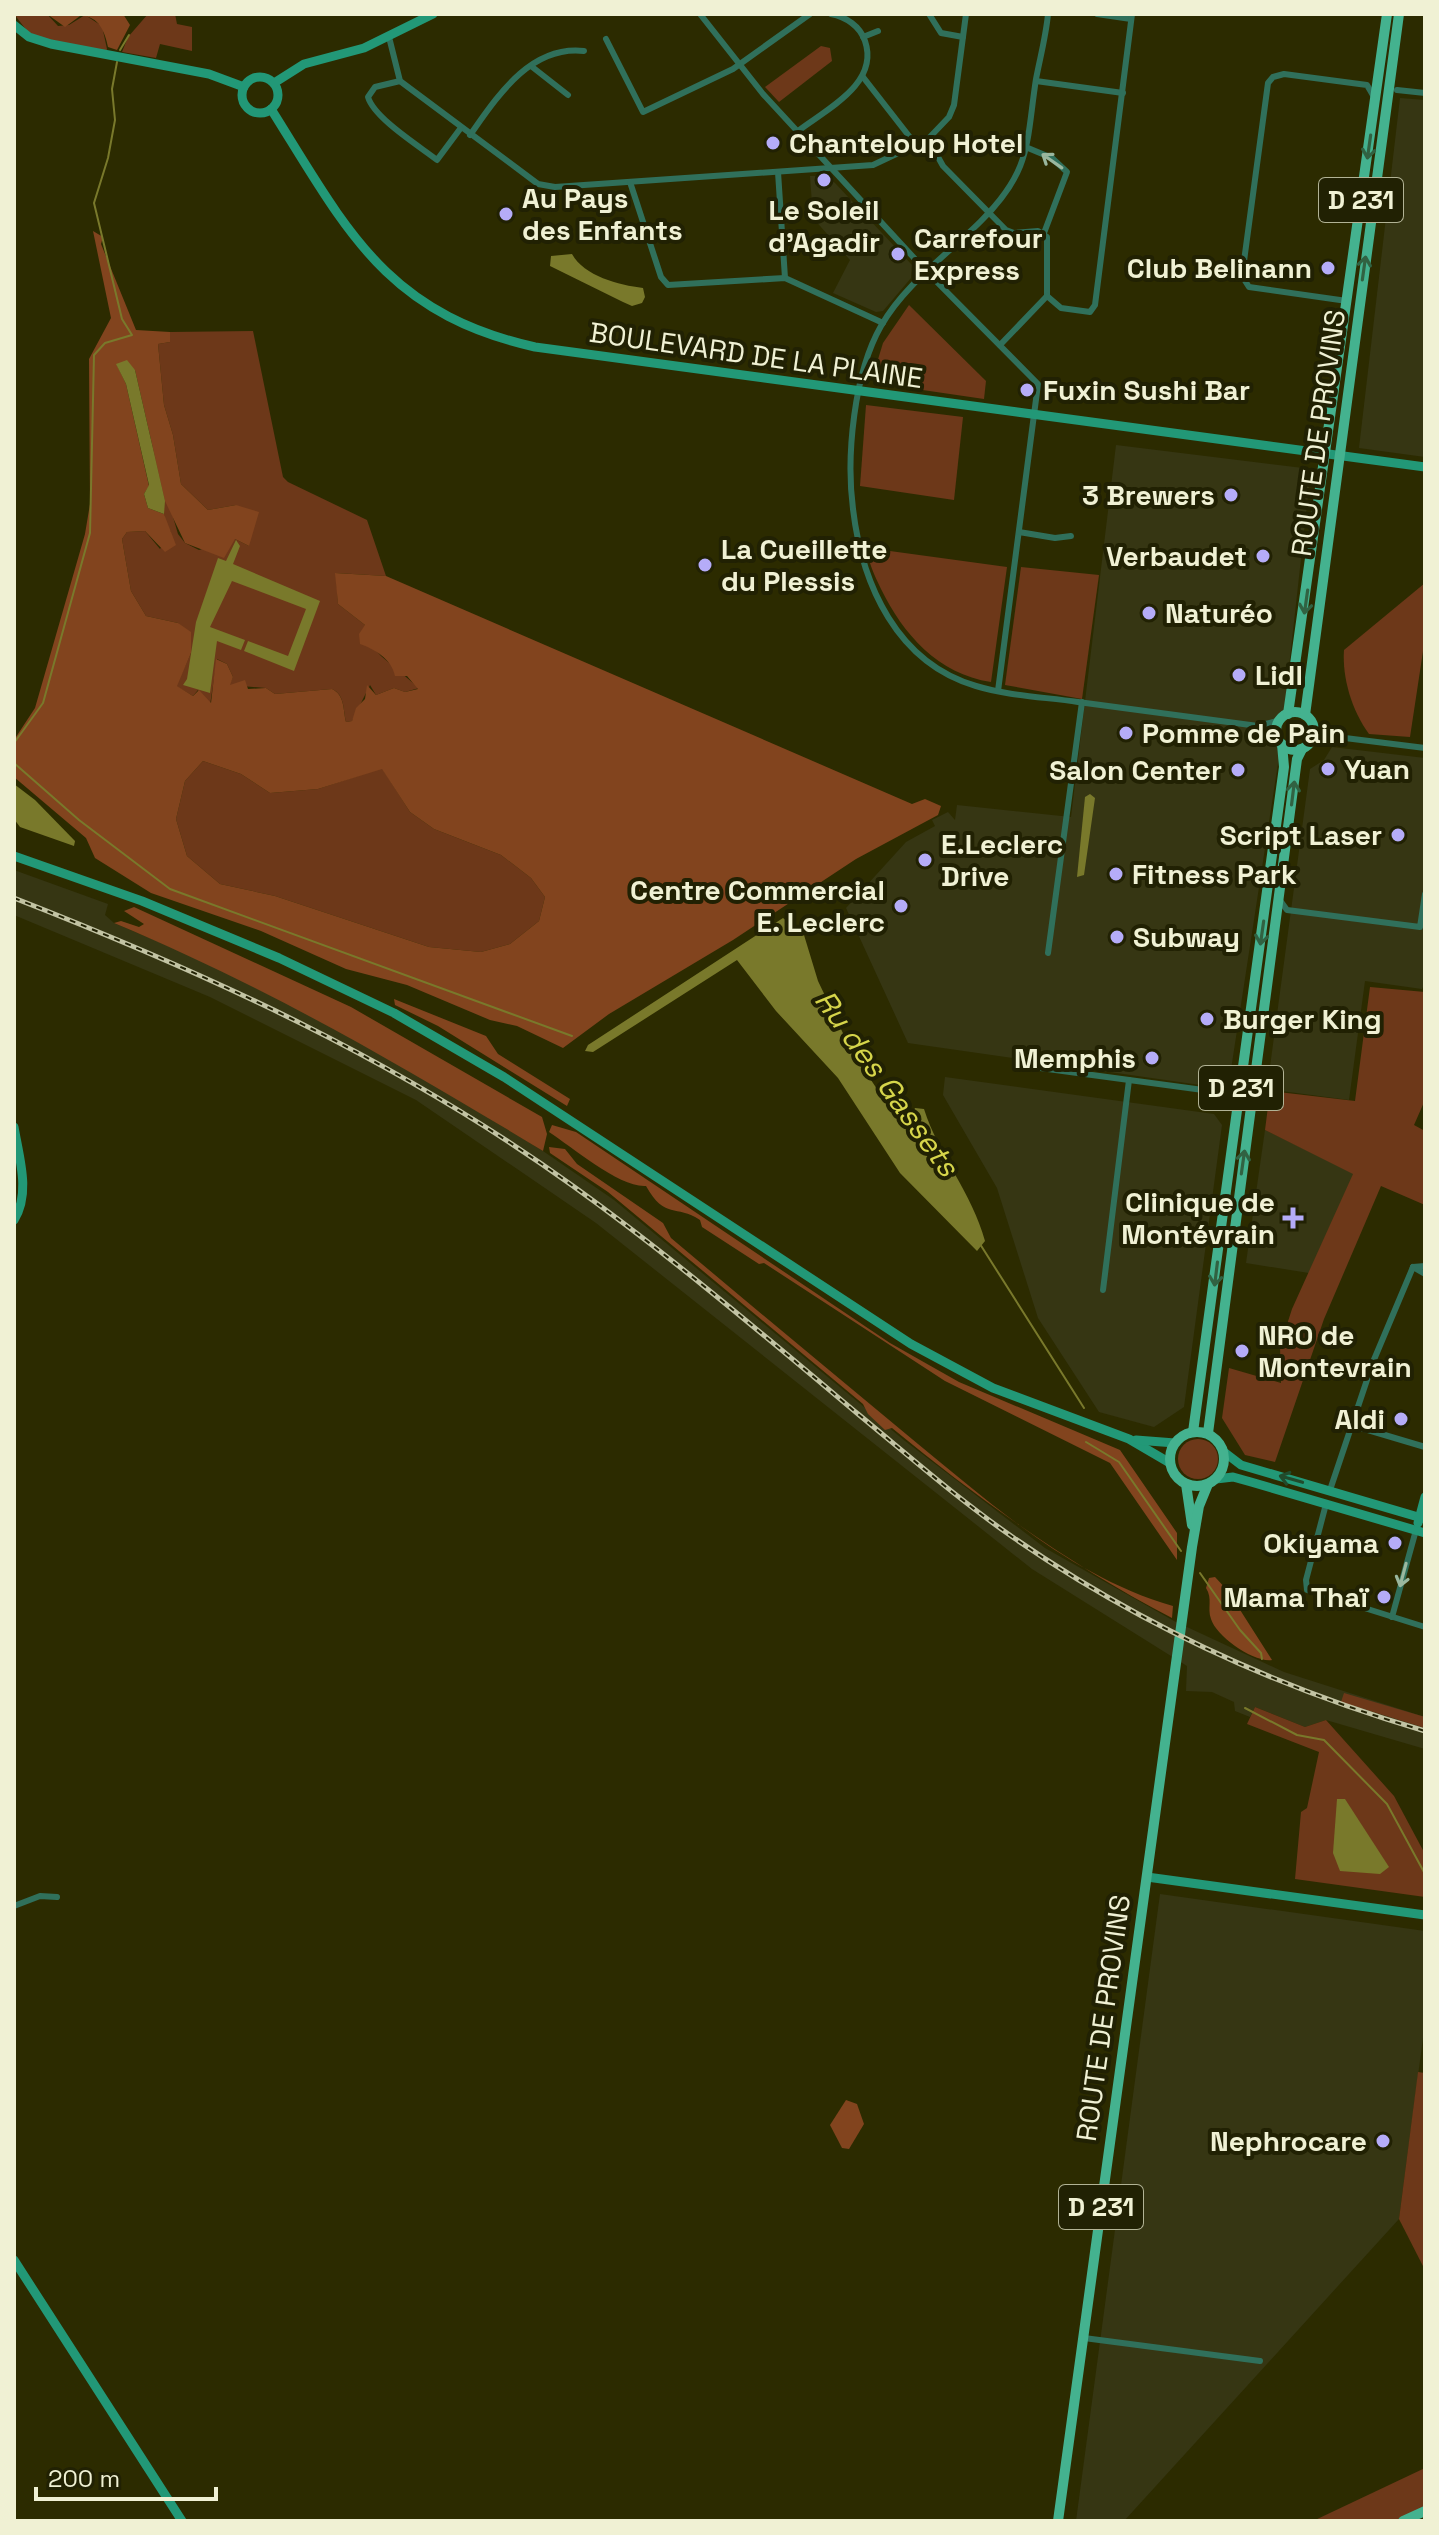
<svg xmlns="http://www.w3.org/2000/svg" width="1439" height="2535" font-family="'Space Grotesk',sans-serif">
<rect width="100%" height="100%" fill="#2c2b00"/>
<!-- built -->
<g fill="#363613">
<path d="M1400 98 1425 100V457L1359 448Z"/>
<path d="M810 176H825L835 183 912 265 911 278 883 311 876 312 833 293 850 260 813 218Z"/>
<path d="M1116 445 1311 469 1279 757 1228 1089 908 1043 846 908 906 842 935 826 932 820 948 812 955 820 957 805 1071 817Z"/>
<path d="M1332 747 1425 758V983L1422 989 1365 981 1349 1100 1267 1089 1310 769 1324 760Z"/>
<path d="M14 870 108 904 105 915 114 923 216 966 296 1006 392 1059 543 1151 614 1200 905 1441 1045 1548 1174 1621 1284 1672 1425 1717V1749L1326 1720 1305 1727 1255 1707 1250 1717 1235 1711 1234 1702 1212 1692 1186 1691 1187 1666 1032 1569 596 1223 416 1100 210 997 14 915Z"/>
<path d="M945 1077 1214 1114 1222 1125 1184 1407 1154 1427 1099 1412 1038 1318 997 1188 943 1095Z"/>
<path d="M1265 1130 1354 1173 1309 1273 1246 1263Z"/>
<path d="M1160 1894 1425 1931V2023L1399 2219 1124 2521H1076Z"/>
</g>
<!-- green -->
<g fill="#6d3819">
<path d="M14 14H47L58 26 69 25 85 15 102 26 107 49 106 52 31 36Z"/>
<path d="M148 14H175L177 24 192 27V51L160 44 156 58 122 52 128 37Z"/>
<path d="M821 46 830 48 832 61 779 102 765 87Z"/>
<path d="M909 305 986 381 984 399 875 383 872 379 883 343Z"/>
<path d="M253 331 283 477 288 482 367 520 386 576 336 573 338 604 365 625 372 646 381 656 419 688 405 692 394 688 376 695 370 685 352 721 346 722C343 709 345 695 332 689L275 694 266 688 229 685 233 677 227 664 217 659 210 705 198 690 193 696 176 686 191 653 178 623 146 616 131 591 122 539 127 532 145 531 160 549 171 532 167 527 127 360 178 534 185 543 199 550 235 539 249 546 236 505 208 510 181 484 173 435 164 405 158 344 170 342V332Z"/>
<path d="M866 405 963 417 954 500 860 486Z"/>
<path d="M868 548 1007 567 991 682C938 674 903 634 881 589 875 576 867 561 868 548Z"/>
<path d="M1021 567 1099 575 1082 699 1005 685Z"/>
<path d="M1425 583V638L1410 737 1369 734C1352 711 1342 678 1344 650Z"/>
<path d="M203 761 241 774 270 793 318 789 382 768 410 812 434 829 501 855 531 878 545 897 539 921 510 944 481 952 429 947 275 896 220 884 187 856 176 819 185 781Z"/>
<path d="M1370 987 1425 992V1100L1414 1125 1425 1131V1205L1381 1186 1324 1319 1275 1462 1245 1455 1222 1418 1229 1368 1281 1383 1280 1346 1292 1309 1353 1174 1265 1130 1270 1091 1355 1101Z"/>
<circle cx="1198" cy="1459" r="20"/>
<path d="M1344 1693 1425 1717V1728L1341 1702Z"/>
<path d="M1255 1707 1305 1727 1326 1720 1394 1796 1425 1854V1897L1295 1879 1301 1812 1307 1808 1319 1752 1247 1724Z"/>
<path d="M1418 2072 1425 2073V2270L1399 2219Z"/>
<path d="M1425 2468V2507L1395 2521H1313Z"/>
</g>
<!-- forest -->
<g fill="#82441e" fill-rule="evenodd">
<path d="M47 14H123L130 25 117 50 108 47C105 31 98 15 80 16L65 27Z"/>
<path d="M93 231 103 237 101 244 136 330 170 332V342L158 344 164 405 173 435 181 484 208 510 236 505 259 512 249 546 235 539 224 558 185 543 165 501 135 370 117 365 126 384 149 486 144 494 148 508 164 514 176 545 165 552 145 531 127 532 122 539 131 591 146 616 178 623 191 632V653L177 686 193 696 199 690 211 703 216 659 227 664 233 677 230 685 245 680 248 689 266 688 275 694 332 689C345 695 343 710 346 722L352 721 356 708 365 699 367 685 376 695 394 688 405 692 418 689 407 676H395C392 659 374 649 360 644L359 634 365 625 338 604 335 573 386 576 912 804 925 799 941 806 938 815 856 859 733 940 609 1014 563 1048 517 1026 490 1020 407 985 346 969 261 931 151 893 95 858 86 838 14 777V740L35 708 85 534 90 504 89 359 111 318ZM203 761 241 774 270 793 318 789 382 769 410 812 434 829 501 855 531 878 545 897 539 921 510 944 481 952 429 947 275 896 220 884 187 856 176 819 185 781Z"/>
<path d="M134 907 351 1007 542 1117 547 1134 543 1151C399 1064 269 988 114 923L121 921 139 927 144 924 124 911Z"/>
<path d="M394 999 486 1036 498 1054 570 1099 567 1106 438 1026 395 1005Z"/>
<path d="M552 1125 576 1132 890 1343 959 1382 1120 1450 1177 1533V1560L1110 1463 945 1381 764 1263 759 1264 702 1227 700 1220C676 1204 665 1220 646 1186 620 1188 572 1147 549 1132Z"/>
<path d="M549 1147 565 1149 577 1164 663 1223 671 1238C753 1307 836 1376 918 1444 996 1508 1075 1578 1173 1606L1172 1618C1070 1565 981 1501 892 1428L885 1430 868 1414 863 1404 608 1192 550 1153Z"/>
<path d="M1215 1577 1228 1591 1272 1660C1254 1663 1216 1636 1211 1619 1207 1608 1213 1599 1206 1588L1209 1578Z"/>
<path d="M846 2100 857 2104 864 2124 849 2149 842 2148 830 2125Z"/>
</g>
<!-- water -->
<g fill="#79792b">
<path d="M572 254C584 276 619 285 643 288L645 297 642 303 632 306 623 302 550 266 551 256Z"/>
<path d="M127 360 135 370 165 501 164 514 148 508 144 494 149 485 126 384 116 364Z"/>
<path d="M236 540 240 546 233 564 320 601 294 671 244 651 248 641 288 656 306 609 232 581 210 627 245 640 241 650 217 641 210 693 183 685 187 679 196 622 218 558 226 561Z"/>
<path d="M14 784 35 800 75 841 74 846 20 827 14 819Z"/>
<path d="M1090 794 1095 798 1084 875 1077 877 1085 797Z"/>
<path d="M783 918 804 935 818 981 851 1050 879 1092 908 1123 915 1108 924 1109C939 1156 972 1193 985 1241L977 1251 900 1173 838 1078 776 1011 737 960 593 1052 585 1051 588 1045Z"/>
<path d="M1337 1799H1345L1389 1867 1380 1874 1340 1871 1333 1853Z"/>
</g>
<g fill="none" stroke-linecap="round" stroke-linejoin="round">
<!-- stream -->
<g stroke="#79792b" stroke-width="2">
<path d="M120 50 129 35"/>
<path d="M14 743 43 703 90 533 94 355 105 343 132 335 122 319 94 203 108 158 115 120 112 89 117 62"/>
<path d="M14 763 79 820 170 889 572 1036"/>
<path d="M980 1244 1084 1408"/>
<path d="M1086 1442 1119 1462 1181 1551"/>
<path d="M1200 1573 1240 1630 1261 1653 1262 1659"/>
<path d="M1245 1708 1297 1735 1324 1740 1387 1804 1425 1874"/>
</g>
<!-- street -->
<g stroke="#30705b" stroke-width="6">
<path d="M700 14 763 94 927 272 1038 384 998 691"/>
<path d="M929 14 941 33 963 37"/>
<path d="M1048 14C1046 36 1040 58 1036 79 1026 144 1032 170 981 221 947 255 905 284 881 326 854 373 846 456 853 509 862 585 897 663 976 686 1009 696 1044 697 1078 702 1138 710 1198 718 1258 726L1277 734"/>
<path d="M1097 14 1131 19"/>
<path d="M389 37 400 81 538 184 555 187 873 165 928 139 949 117 954 105 966 14"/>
<path d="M863 37 878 31"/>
<path d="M606 39 643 112 733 69 810 14"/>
<path d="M531 66 568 95"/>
<path d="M863 77 916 145"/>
<path d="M400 81 375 87 368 97C374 118 419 146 437 160L460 129"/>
<path d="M1036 81 1123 93"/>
<path d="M1397 90 1425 93"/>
<path d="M798 131C825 110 880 84 865 41 860 26 846 17 831 14"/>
<path d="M470 135C497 97 530 45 584 51"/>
<path d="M928 139 943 166 1006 230 1014 233 1038 231 1047 237V296L1000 345"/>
<path d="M1028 148 1052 158 1067 172 1044 233"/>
<path d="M778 172 785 278"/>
<path d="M630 182 661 277 668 285 785 278 883 323"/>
<path d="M1047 296 1061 308 1090 312 1095 305 1132 14"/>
<path d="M1347 301 1249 287 1242 276 1268 83 1273 77 1284 74 1367 85 1374 97"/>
<path d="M1019 532 1055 538 1071 536"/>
<path d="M1312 724 1329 736 1425 748"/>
<path d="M1258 726 1281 720"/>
<path d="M1311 742 1329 736"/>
<path d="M1279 899 1287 910 1420 927 1425 894"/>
<path d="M1048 953 1082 702"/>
<path d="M1033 1067 1240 1095"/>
<path d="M1413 1267 1425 1274"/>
<path d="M1413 1267 1425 1266"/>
<path d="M1103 1290 1129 1080"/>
<path d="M1351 1425 1425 1447"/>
<path d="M1330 1490 1373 1362 1413 1267"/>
<path d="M1326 1504 1306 1580 1307 1590 1425 1627"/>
<path d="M1392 1617 1416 1530"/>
<path d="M14 1906 40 1896 57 1897"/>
<path d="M1084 2338 1260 2361"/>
</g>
<!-- secondary -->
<g stroke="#229877" stroke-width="9">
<path d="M14 25 29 37 51 44 209 74 244 87"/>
<circle cx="260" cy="95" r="18"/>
<path d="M274 83 304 64 364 48 433 14"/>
<path d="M271 109C347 230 385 313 535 347L1425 467"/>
<path d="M14 856 142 901 279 958 394 1013 504 1077 911 1344 993 1388 1129 1439 1170 1463"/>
<path d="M14 1127C19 1157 31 1193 14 1220"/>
<path d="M1136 1440 1175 1443"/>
<path d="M1224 1452 1241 1465 1425 1519"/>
<path d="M1216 1479 1233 1477 1251 1482 1425 1533"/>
<path d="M1418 1523 1425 1497"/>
<path d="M1147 1877 1425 1915"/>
<path d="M14 2260 182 2521"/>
</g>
<!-- primary -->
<g stroke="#44b28f" stroke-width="10">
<circle cx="1295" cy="731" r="19"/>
<path d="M1288 714 1387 14"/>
<path d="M1305 715 1399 14"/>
<circle cx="1197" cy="1459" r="27"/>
<path d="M1193 1432 1284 767 1282 744"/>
<path d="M1208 1433 1297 759 1302 749"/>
<path d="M1186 1484 1192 1525"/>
<path d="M1058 2521 1192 1547 1199 1506 1208 1484"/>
<path d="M1403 2521 1425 2511"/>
</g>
<defs>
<path id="rail" d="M14 898C211 975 401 1062 573 1186 672 1257 765 1336 858 1414 909 1456 959 1500 1014 1538 1140 1625 1278 1688 1425 1731"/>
</defs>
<!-- rail casing -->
<use href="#rail" stroke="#c2c3a3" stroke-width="5"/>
<!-- rail -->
<use href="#rail" stroke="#212103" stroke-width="2" stroke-dasharray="6" stroke-linecap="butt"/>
</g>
<!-- one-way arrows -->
<defs><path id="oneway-shaft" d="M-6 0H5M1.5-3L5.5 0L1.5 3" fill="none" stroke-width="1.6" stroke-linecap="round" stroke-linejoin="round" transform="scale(2)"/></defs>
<g stroke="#316242">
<use href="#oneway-shaft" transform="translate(1369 147) rotate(98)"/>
<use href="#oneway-shaft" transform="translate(1364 268) rotate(-82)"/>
<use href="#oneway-shaft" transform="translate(1306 602) rotate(98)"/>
<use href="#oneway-shaft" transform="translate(1293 793) rotate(-83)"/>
<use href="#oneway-shaft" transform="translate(1262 933) rotate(98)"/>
<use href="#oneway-shaft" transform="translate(1243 1162) rotate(-82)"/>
<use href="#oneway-shaft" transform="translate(1216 1274) rotate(97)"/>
</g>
<g stroke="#9ab79e">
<use href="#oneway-shaft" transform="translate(1052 161) rotate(-145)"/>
<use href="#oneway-shaft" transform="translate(1403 1575) rotate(105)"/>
</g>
<use stroke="#214b2c" href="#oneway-shaft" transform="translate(1291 1479) rotate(-164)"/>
<!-- markers -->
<g fill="#b5acf8" stroke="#212103" stroke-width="3">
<circle cx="773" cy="143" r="8"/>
<circle cx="824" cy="180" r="8"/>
<circle cx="506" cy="214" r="8"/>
<circle cx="898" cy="254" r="8"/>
<circle cx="1328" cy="268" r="8"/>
<circle cx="1027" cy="390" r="8"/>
<circle cx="1231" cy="495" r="8"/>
<circle cx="1263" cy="556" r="8"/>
<circle cx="705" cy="565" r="8"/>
<circle cx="1149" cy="613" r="8"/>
<circle cx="1239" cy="675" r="8"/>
<circle cx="1126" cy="733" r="8"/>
<circle cx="1328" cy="769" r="8"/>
<circle cx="1238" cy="770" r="8"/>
<circle cx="1398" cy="835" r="8"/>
<circle cx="925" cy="860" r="8"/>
<circle cx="1116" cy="874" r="8"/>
<circle cx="901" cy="906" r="8"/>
<circle cx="1117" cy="937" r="8"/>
<circle cx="1207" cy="1019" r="8"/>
<circle cx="1152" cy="1058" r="8"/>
<path d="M1289 1206h8v8h8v8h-8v8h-8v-8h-8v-8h8z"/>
<circle cx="1242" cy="1351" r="8"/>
<circle cx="1401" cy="1419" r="8"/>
<circle cx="1395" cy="1543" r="8"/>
<circle cx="1384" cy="1597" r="8"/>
<circle cx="1383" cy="2141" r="8"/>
</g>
<g text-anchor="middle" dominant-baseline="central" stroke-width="8" stroke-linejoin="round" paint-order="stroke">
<!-- shield labels -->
<g fill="#212103" stroke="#b2b395" stroke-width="2">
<rect x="1319" y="178" width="84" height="44" rx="6"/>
<rect x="1199" y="1066" width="84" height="44" rx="6"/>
<rect x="1059" y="2185" width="84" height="44" rx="6"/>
</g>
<g font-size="26" font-weight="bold" fill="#f0f1d4">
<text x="1361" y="200">D 231</text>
<text x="1241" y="1088">D 231</text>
<text x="1101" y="2207">D 231</text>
</g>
<!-- poi labels -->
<g font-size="28" font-weight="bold" fill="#f0f1d4" stroke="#212103" text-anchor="start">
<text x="789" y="143">Chanteloup Hotel</text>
<text x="522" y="198">Au Pays<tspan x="522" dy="32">des Enfants</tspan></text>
<text x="824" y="210" text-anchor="middle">Le Soleil<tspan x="824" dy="32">d'Agadir</tspan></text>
<text x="914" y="238">Carrefour<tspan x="914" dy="32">Express</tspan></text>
<text x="1312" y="268" text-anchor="end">Club Belinann</text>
<text x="1043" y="390">Fuxin Sushi Bar</text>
<text x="1215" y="495" text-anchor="end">3 Brewers</text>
<text x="721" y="549">La Cueillette<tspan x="721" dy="32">du Plessis</tspan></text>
<text x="1247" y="556" text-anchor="end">Verbaudet</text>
<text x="1165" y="613">Naturéo</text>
<text x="1255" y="675">Lidl</text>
<text x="1142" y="733">Pomme de Pain</text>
<text x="1344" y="769">Yuan</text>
<text x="1222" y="770" text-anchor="end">Salon Center</text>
<text x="1382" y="835" text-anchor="end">Script Laser</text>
<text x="941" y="844">E.Leclerc<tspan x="941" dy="32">Drive</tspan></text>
<text x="1132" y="874">Fitness Park</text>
<text x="885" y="890" text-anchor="end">Centre Commercial<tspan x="885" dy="32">E. Leclerc</tspan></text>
<text x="1133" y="937">Subway</text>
<text x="1223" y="1019">Burger King</text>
<text x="1136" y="1058" text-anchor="end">Memphis</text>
<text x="1275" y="1202" text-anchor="end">Clinique de<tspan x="1275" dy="32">Montévrain</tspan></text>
<text x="1258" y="1335">NRO de<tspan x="1258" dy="32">Montevrain</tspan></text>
<text x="1385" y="1419" text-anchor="end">Aldi</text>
<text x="1379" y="1543" text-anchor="end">Okiyama</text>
<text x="1368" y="1597" text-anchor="end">Mama Thaï</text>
<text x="1367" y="2141" text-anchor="end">Nephrocare</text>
</g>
<!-- street labels -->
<g font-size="28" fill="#f0f1d4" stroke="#212103">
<text transform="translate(756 355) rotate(8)">BOULEVARD DE LA PLAINE</text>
<text transform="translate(1318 433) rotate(-82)">ROUTE DE PROVINS</text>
<text transform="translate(1103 2018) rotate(-82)">ROUTE DE PROVINS</text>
</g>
<!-- water labels -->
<g font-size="30" font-style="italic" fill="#d6d54a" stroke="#212103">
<text transform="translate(887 1083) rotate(54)">Ru des Gassets</text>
</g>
</g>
<!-- border -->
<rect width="1439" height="2535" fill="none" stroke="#f0f1d4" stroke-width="32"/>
<!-- scale -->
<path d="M36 2487v12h180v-12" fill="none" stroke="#f0f1d4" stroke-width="4"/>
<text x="48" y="2487" font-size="24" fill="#f0f1d4" stroke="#212103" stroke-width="6" paint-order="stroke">200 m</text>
</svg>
